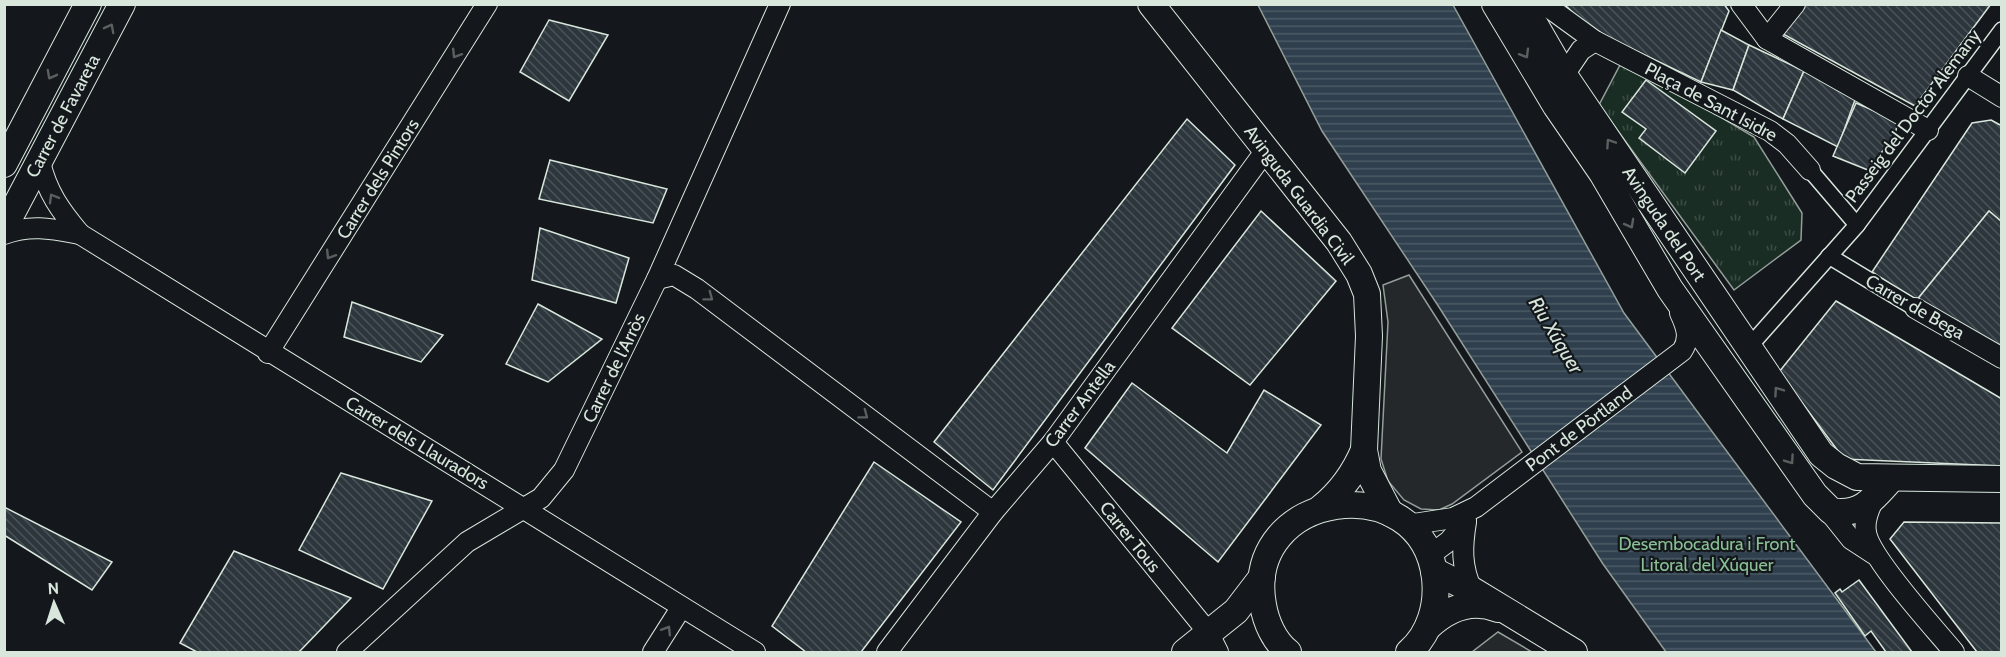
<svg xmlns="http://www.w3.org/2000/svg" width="2006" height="657" font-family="Cabin,sans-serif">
<defs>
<pattern id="park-tufts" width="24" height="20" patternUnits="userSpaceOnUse" patternTransform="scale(1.5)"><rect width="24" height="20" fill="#1a2d24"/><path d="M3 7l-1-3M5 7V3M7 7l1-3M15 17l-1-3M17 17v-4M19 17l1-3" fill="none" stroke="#3b4b43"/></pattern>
<pattern id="water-rules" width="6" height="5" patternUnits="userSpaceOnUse" patternTransform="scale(1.5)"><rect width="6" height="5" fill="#2f3f4d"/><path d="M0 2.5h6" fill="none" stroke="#4c5b66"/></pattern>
<pattern id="building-back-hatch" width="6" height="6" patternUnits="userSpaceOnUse" patternTransform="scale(1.5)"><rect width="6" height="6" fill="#2c363c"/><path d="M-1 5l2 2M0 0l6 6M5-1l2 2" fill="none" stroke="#4a5358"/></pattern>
</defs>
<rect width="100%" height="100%" fill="#14181c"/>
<!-- park -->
<path fill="url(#park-tufts)" stroke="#939e99" stroke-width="1.5" d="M1620 65 1677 91 1754 137 1802 213 1801 240 1734 290 1599 105Z"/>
<!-- parking -->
<g fill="#24282b" stroke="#939e99" stroke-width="1.5">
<path d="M1409 275 1522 452 1452 504 1439 510 1421 509 1404 500 1388 481 1381 459 1388 322 1383 285Z"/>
<path d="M1498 632 1532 652H1472Z"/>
</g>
<!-- water -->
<path fill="url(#water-rules)" stroke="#939e99" stroke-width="1.5" d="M1258 5H1453L1624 313 1876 652H1666L1603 564 1437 304 1322 131Z"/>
<!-- building -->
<g fill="url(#building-back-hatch)" stroke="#d8e6dc" stroke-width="1.5">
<path d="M1564 4H1724L1729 11 1701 82 1590 29Z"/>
<path d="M1806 4H1991L1915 106 1783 34Z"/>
<path d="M549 20 608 35 569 101 520 72Z"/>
<path d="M1721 30 1749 45 1733 90 1701 82Z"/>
<path d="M1749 45 1804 71 1783 119 1733 90Z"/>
<path d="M1804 71 1856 97 1838 147 1783 119Z"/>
<path d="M1646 80 1716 131 1685 173 1639 138 1646 129 1622 112Z"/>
<path d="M1856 103 1898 121 1895 135 1868 170 1833 156Z"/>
<path d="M1187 119 1235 165 993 490 934 442Z"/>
<path d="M1991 120 2002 126V222L1989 211 1916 301 1872 272 1972 123Z"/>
<path d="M550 160 667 189 653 223 539 199Z"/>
<path d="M1261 211 1336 281 1250 385 1172 328Z"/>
<path d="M1989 211 2002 222V347L1916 301Z"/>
<path d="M540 228 629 258 616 303 532 280Z"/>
<path d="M1836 301 2002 399V466L1844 459 1779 372Z"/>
<path d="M352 302 443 335 421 362 344 337Z"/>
<path d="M538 304 602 339 548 382 506 364Z"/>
<path d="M1132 383 1227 453 1264 390 1321 425 1218 562 1085 448Z"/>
<path d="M874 462 961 522 861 652H806L772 626Z"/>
<path d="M341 473 432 501 383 589 299 550Z"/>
<path d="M4 507 112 562 92 590 4 535Z"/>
<path d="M1904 522 2002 523V652H1977L1890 539Z"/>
<path d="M234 551 351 598 299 652H197L180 643Z"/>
<path d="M1859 580 1912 652H1886L1871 631 1865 636 1835 593 1840 589 1842 592Z"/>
</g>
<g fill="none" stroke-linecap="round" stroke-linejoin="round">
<defs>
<g id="pedestrian">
<path d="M1810 170 1857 225"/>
<path d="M1829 256 1915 308"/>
<path d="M1748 348 1857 225 2002 30"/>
</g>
<g id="minor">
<path d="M1544 4 1595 41 1770 131 1787 144 1810 170"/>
<path d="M1741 4 1767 39 1928 130"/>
<path d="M1767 39 1795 4"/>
<path d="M1564 75 1581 50 1595 41"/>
<path d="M1968 76 2002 97"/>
<path d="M4 234C31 224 53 229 80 234 60 210 47 192 40 162"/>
<path d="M80 234 755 652"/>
<path d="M657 279 674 275 697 289 993 512"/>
<path d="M1915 308 2002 358"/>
<path d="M268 353 487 4"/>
<path d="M1053 442 1208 632 1218 652"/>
<path d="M1873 501C1868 511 1864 521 1866 532 1869 557 1936 630 1954 652"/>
<path d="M1823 504 1851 539 1874 554"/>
<path d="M1466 522C1462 547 1461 566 1472 590"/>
<path d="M1407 525 1453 518 1476 507 1682 351C1691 338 1686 326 1680 313"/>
<path d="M1429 556 1449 541 1466 521"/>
<path d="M347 652 467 542 541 498 564 470 657 279 780 4"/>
<path d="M653 652 681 608"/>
<path d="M887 652 993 512 1053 442 1266 150"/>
</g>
<g id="tertiary">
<path d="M1151 4 1339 242 1359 274 1367 294 1369 336 1364 450 1368 471 1390 513"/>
<path d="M1495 4 1556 106 1602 173 1670 289 1815 495 1831 511C1861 517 1874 498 1892 478"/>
<path d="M1523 4 1564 75 1821 454 1836 466 1857 477 2002 479"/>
<path d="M4 164 88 4"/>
<path d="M4 228 122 4"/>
<path d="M1321 508C1341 492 1354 474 1364 450"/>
<path d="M1434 571 1472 590 1574 652"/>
<path d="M1428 627C1447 609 1471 598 1498 609"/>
<path d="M1185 652 1236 611 1262 577"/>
<path d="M1288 652C1274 641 1266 622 1263 605 1242 490 1422 465 1435 578 1438 605 1430 634 1409 652"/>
</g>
</defs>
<!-- pedestrian casing -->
<use href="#pedestrian" stroke="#d8e6dc" stroke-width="18"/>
<!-- minor casing -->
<use href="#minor" stroke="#d8e6dc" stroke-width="22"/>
<!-- tertiary casing -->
<use href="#tertiary" stroke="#d8e6dc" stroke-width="28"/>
<!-- pedestrian -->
<use href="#pedestrian" stroke="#14181c" stroke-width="15"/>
<!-- minor -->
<use href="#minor" stroke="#14181c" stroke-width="20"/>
<!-- tertiary -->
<use href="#tertiary" stroke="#14181c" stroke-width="26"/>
</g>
<!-- one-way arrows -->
<defs><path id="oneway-chevron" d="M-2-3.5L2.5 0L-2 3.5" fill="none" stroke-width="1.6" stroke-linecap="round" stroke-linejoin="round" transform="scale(1.5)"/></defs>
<g stroke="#59605f">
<use href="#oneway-chevron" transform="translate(110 28) rotate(-62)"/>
<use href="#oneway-chevron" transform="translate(456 54) rotate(122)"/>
<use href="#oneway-chevron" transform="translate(1525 54) rotate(59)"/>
<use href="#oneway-chevron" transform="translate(51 75) rotate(118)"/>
<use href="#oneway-chevron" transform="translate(1610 143) rotate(-124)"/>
<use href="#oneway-chevron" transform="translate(53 198) rotate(-120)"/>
<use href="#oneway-chevron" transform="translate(1630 224) rotate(61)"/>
<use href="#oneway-chevron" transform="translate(330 255) rotate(122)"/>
<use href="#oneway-chevron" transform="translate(709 297) rotate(37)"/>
<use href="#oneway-chevron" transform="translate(1778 391) rotate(-125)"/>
<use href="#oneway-chevron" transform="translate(864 415) rotate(37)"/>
<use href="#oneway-chevron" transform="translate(1790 460) rotate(55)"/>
<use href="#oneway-chevron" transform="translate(667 630) rotate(-58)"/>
</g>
<g text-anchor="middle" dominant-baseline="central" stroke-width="4.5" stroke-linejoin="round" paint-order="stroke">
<!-- street labels -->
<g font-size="18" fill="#d8e6dc" stroke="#14181c">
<text transform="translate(1711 102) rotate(28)">Plaça de Sant Isidre</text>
<text transform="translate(63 116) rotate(-62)">Carrer de Favareta</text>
<text transform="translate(1913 116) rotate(-53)">Passeig del Doctor Alemany</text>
<text transform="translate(378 179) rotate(-58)">Carrer dels Pintors</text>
<text transform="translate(1299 195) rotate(53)">Avinguda Guardia Civil</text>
<text transform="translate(1664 224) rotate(56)">Avinguda del Port</text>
<text transform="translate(1915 307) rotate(30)">Carrer de Bega</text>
<text transform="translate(614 368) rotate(-64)">Carrer de l'Arròs</text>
<text transform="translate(1080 404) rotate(-53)">Carrer Antella</text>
<text transform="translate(1579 429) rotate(-37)">Pont de Pòrtland</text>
<text transform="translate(417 443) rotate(31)">Carrer dels Llauradors</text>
<text transform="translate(1130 537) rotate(51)">Carrer Tous</text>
</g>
<!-- park labels -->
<g font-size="18" fill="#8ac095" stroke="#14181c">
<text x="1707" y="544">Desembocadura i Front<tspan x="1707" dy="21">Litoral del Xúquer</tspan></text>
</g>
<!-- water labels -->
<g font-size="20" font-style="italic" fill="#d8e6dc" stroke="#14181c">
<text transform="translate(1556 335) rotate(59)">Riu Xúquer</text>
</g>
</g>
<!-- border -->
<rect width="2006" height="657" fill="none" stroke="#d8e6dc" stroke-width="12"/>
<!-- north arrow -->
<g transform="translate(54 603) rotate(357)" stroke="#14181c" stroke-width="4.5" paint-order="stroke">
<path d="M0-4.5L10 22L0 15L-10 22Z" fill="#d8e6dc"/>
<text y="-9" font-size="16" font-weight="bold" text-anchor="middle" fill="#d8e6dc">N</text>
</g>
</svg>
